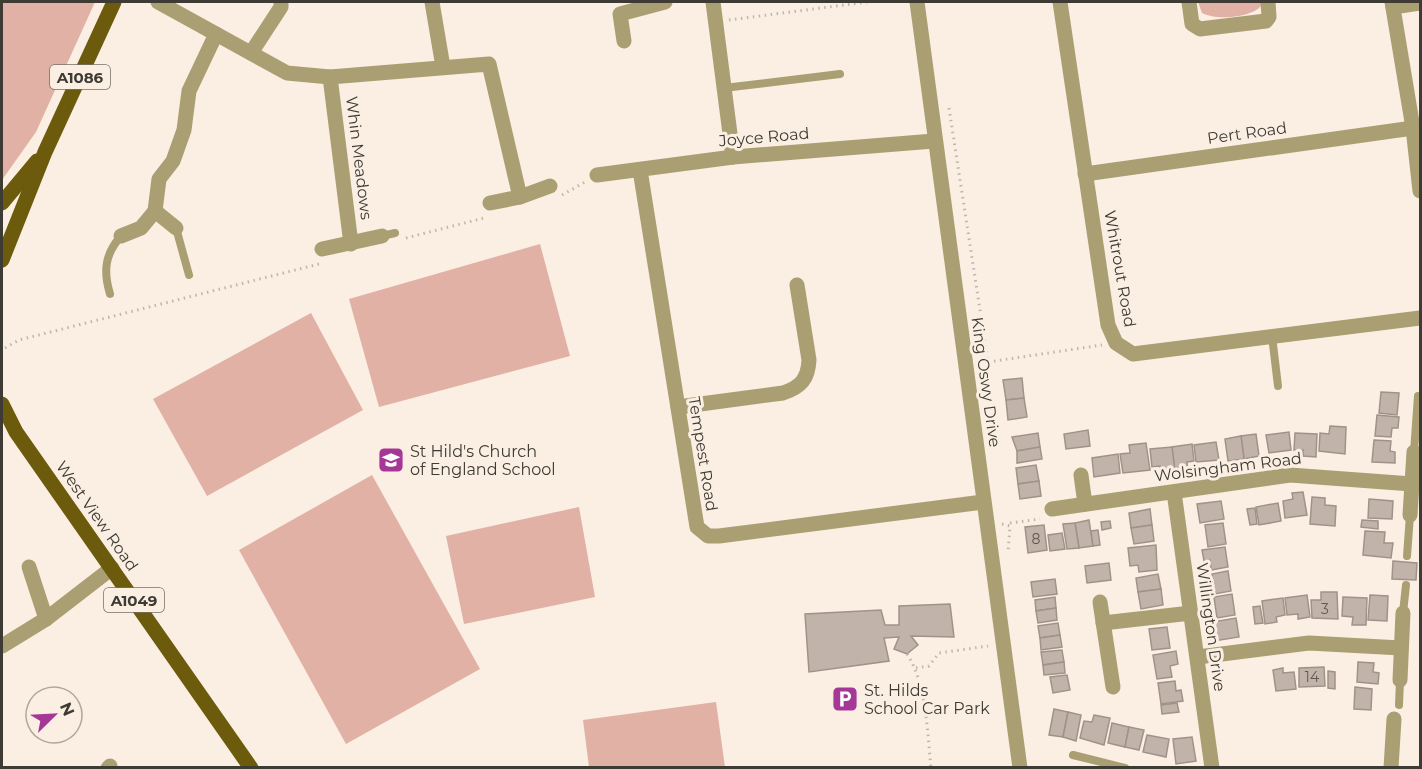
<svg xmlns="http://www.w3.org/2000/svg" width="1422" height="769" font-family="Montserrat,sans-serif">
<rect width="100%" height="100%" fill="#faefe2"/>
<!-- green -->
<g fill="#e1b1a5">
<path d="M2 2H95L36 132 2 180Z"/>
<path d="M1198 2H1264C1256 18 1217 21 1202 13Z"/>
<path d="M540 244 570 356 379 407 349 299Z"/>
<path d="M311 313 363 410 207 496 153 399Z"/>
<path d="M372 475 480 669 346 744 239 550Z"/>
<path d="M579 507 595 597 464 624 446 536Z"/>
<path d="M716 702 725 767H589L583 720Z"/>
</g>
<!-- building -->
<g fill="#c2b3aa" stroke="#a09289" stroke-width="1.5">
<path d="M1022 378 1024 398 1006 400 1003 380Z"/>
<path d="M1381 392 1399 393 1397 415 1379 413Z"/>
<path d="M1024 398 1027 417 1008 420 1006 400Z"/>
<path d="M1377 415 1399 417 1398 428H1392L1391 437 1375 436Z"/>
<path d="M1330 426 1346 427 1345 454 1319 451 1320 433 1329 434Z"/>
<path d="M1088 430 1090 446 1066 449 1064 434Z"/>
<path d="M1289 432 1291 450 1269 453 1266 435Z"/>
<path d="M1038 433 1040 447 1017 451 1012 437Z"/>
<path d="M1295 433 1317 434 1316 457 1303 456V450H1294Z"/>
<path d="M1256 434 1259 456 1244 459 1241 436Z"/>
<path d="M1241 436 1244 459 1228 461 1225 439Z"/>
<path d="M1374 440 1391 441 1390 451 1395 452V463L1372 462Z"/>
<path d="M1216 442 1219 460 1196 462 1194 445Z"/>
<path d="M1146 443 1150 470 1123 473 1120 454 1130 453 1129 445Z"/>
<path d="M1192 444 1194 461 1187 462 1188 471H1175L1172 447Z"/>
<path d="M1040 447 1042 459 1017 463V451Z"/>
<path d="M1172 447 1175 471 1161 474 1160 466 1152 467 1150 449Z"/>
<path d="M1118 454 1120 473 1094 477 1092 458Z"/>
<path d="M1036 465 1039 481 1018 484 1016 468Z"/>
<path d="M1039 481 1041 496 1020 499 1018 484Z"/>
<path d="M1303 492 1307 515 1285 518 1283 501 1293 499 1292 493Z"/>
<path d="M1312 497 1325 498V505L1336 506 1335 526 1310 524Z"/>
<path d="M1369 499 1393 501 1392 519 1368 518Z"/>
<path d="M1221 501 1224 519 1200 523 1197 504Z"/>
<path d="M1278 503 1281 521 1259 525 1256 507Z"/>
<path d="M1255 508 1257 524 1250 525 1247 509Z"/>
<path d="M1150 509 1152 525 1131 528 1129 513Z"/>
<path d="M1089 520 1093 546 1079 548 1075 523Z"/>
<path d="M1362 520 1378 521V529L1361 527Z"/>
<path d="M1110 521 1111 528 1102 530 1101 522Z"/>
<path d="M1075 523 1079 548 1067 549 1063 524Z"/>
<path d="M1223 523 1226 544 1208 547 1205 525Z"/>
<path d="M1044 525 1047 550 1028 553 1025 527Z"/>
<path d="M1152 525 1154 541 1134 544 1131 528Z"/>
<path d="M1098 530 1100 545 1093 546 1091 531Z"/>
<path d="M1365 531 1385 532 1384 543H1393L1391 558 1363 555Z"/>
<path d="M1062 533 1065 549 1050 551 1048 535Z"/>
<path d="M1156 545 1157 570 1139 572 1138 565 1130 566 1128 548Z"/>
<path d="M1225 547 1228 567 1211 570 1210 560 1204 561 1202 550Z"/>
<path d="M1393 561 1417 563 1416 580 1392 579Z"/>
<path d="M1109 563 1111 580 1087 583 1085 566Z"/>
<path d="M1228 571 1231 591 1209 595 1207 584 1213 583 1212 574Z"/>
<path d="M1158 574 1161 589 1138 592 1136 578Z"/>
<path d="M1055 579 1057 594 1033 597 1031 582Z"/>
<path d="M1161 589 1163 605 1141 609 1138 592Z"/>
<path d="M1321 592H1337L1338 619 1312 618 1311 600H1321Z"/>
<path d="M1232 594 1235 615 1217 618 1214 597Z"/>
<path d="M1307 595 1310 617 1298 619V614L1287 615 1285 598Z"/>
<path d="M1370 595 1388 596 1387 621 1368 620Z"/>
<path d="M1055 597 1056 608 1036 611 1035 600Z"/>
<path d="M1343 597 1367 598 1366 625H1352L1353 617 1342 616Z"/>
<path d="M1283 598 1285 615 1276 617 1277 622 1265 624 1262 601Z"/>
<path d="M950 604 954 637 911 636 918 645 907 654 894 649 899 637 884 638 889 661 809 672 805 614 881 610 885 625H899V606Z"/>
<path d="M1260 606 1263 623 1255 624 1253 607Z"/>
<path d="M1056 608 1057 620 1038 623 1036 611Z"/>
<path d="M1236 618 1239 637 1214 641 1212 622Z"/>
<path d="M1058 623 1060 635 1040 638 1038 626Z"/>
<path d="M1167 627 1170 648 1152 650 1149 629Z"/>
<path d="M1060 635 1062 647 1041 650 1040 638Z"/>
<path d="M1062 650 1064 662 1043 665 1041 652Z"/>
<path d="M1176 651 1178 664 1170 666 1172 677 1157 679 1153 655Z"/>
<path d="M1064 662 1065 673 1044 675 1043 665Z"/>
<path d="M1358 662 1374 663 1373 672 1379 673 1378 684 1357 682Z"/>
<path d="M1324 667 1325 686 1299 687V668Z"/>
<path d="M1283 668V673L1294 672 1296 689 1276 691 1273 670Z"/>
<path d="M1328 671 1335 672V689L1328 688Z"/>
<path d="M1067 675 1070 690 1053 693 1050 677Z"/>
<path d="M1175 681 1176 691 1181 690 1183 701 1161 704 1158 683Z"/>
<path d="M1355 687 1372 689 1371 710 1354 709Z"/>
<path d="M1177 703 1179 712 1162 714 1161 705Z"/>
<path d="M1054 709 1068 712 1063 737 1049 735Z"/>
<path d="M1068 712 1081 715 1076 741 1063 737Z"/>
<path d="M1094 715 1110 718 1104 745 1080 738 1084 721 1092 722Z"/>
<path d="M1112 723 1129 727 1125 747 1108 743Z"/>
<path d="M1129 727 1144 730 1139 750 1125 747Z"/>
<path d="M1147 735 1169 739 1166 757 1143 752Z"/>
<path d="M1192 737 1196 761 1176 764 1173 739Z"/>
</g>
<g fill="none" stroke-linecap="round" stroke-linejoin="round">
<!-- path -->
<g stroke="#bfb6ab" stroke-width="3" stroke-dasharray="1.5 4.5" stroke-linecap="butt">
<path d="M729 20 867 2"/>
<path d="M949 108 988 362 982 372"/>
<path d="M562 195 585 182"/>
<path d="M406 238 484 218"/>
<path d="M5 348 19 340 319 264"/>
<path d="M988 362 1102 345"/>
<path d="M1010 523 1040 519"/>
<path d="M1002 524 1010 526 1008 553"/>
<path d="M907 654C927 685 927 731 931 768"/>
<path d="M916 668 929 666 939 653 988 646"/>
</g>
<!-- service -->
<g stroke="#aa9f73" stroke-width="8">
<path d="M724 88 840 74"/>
<path d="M176 228 189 275"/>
<path d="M382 236 395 233"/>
<path d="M110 294C103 271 105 254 121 236"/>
<path d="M1272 336 1278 386"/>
<path d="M1414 452 1418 396"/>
<path d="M1407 556 1410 515"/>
<path d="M1403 613 1406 585"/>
<path d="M1399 705 1400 680"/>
<path d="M1073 755 1125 768"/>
</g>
<!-- minor -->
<g stroke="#aa9f73" stroke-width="15">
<path d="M158 2 287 73 330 77 489 64 520 197"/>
<path d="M432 2 443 67"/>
<path d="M713 2 733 157"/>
<path d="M1060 2 1108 325 1116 343 1133 354 1420 318"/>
<path d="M1189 2 1192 24 1200 29 1266 21 1269 17 1268 2"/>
<path d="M1392 2 1413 128 1420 191"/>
<path d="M1393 7 1420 3"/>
<path d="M624 41 620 14 665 2"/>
<path d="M251 53 281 7V2"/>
<path d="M330 77 351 244"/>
<path d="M640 170 697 527 708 536H719L983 502"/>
<path d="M1085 174 1413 128"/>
<path d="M597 175 733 157 934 141"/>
<path d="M490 203 520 197 550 186"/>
<path d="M176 228 155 211 159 179 173 161 184 130 189 91 216 34"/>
<path d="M121 236 141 228 155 211"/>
<path d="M322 249 382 236"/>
<path d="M678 407 783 393C801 387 808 379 809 360L797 285"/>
<path d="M1081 475 1085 504"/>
<path d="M1174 492 1212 768"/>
<path d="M1052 509 1290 475 1412 484"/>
<path d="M1410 515 1414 452"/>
<path d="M29 567 46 619"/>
<path d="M1100 602 1113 687"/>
<path d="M1103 623 1191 613"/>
<path d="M2 646 46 619 112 568"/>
<path d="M1198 657 1309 643 1401 648"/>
<path d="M1400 680 1403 613"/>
<path d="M108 768 110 766"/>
<path d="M1391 768 1394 719"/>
</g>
<!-- tertiary -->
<path stroke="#aa9f73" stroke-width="15" d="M917 2 1020 768"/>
<!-- primary -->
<g stroke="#6c5a0d" stroke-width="15">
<path d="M2 203 37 161"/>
<path d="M2 260 45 152 114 2"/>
<path d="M2 404 16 432 251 768"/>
</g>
</g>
<!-- icons -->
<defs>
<symbol id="school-square" viewBox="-11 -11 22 22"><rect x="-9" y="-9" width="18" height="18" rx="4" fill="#a53796" stroke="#faefe2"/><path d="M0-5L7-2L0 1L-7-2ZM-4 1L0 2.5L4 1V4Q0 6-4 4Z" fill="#fff"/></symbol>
<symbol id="parking-square" viewBox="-11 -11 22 22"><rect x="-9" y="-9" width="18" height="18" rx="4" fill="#a53796" stroke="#faefe2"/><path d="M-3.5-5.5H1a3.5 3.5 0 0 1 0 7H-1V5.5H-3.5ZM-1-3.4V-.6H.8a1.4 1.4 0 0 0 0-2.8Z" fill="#fff"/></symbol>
</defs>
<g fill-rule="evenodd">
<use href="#school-square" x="376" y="445" width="30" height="30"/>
<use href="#parking-square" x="830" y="684" width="30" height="30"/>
</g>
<g text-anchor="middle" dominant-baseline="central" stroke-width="6" stroke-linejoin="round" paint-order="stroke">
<!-- number labels -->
<g font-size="14" fill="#5f5852">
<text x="1036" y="539">8</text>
<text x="1325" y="609">3</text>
<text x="1312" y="677">14</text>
</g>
<!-- shield labels -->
<g fill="#faefe2" stroke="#767068" stroke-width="1.5">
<rect x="50" y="65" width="60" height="24" rx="4.5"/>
<rect x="104" y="588" width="60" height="24" rx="4.5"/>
</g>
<g font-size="15" font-weight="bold" fill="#3e3a34">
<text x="80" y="77">A1086</text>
<text x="134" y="600">A1049</text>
</g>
<!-- street labels -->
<g font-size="16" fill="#3e3a34" stroke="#faefe2">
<text transform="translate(1247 133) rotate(-8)">Pert Road</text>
<text transform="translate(764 137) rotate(-5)">Joyce Road</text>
<text transform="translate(359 158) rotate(83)">Whin Meadows</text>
<text transform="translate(1120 269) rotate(80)">Whitrout Road</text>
<text transform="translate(986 382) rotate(82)">King Oswy Drive</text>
<text transform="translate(703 454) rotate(81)">Tempest Road</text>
<text transform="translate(1228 467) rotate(-7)">Wolsingham Road</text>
<text transform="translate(97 516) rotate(55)">West View Road</text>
<text transform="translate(1211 627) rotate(82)">Willington Drive</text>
</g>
<!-- poi labels -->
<g font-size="16" fill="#3e3a34" stroke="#faefe2" text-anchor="start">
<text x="410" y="451">St Hild's Church<tspan x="410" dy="18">of England School</tspan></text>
<text x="864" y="690">St. Hilds<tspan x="864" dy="18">School Car Park</tspan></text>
</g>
</g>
<!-- border -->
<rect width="1422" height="769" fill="none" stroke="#3e3a34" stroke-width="6"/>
<!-- north arrow -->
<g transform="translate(54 715) rotate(66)"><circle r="28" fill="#faefe2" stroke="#afa79c" stroke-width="1.5"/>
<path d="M0-4.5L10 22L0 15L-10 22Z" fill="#a53796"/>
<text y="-9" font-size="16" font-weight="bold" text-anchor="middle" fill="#3e3a34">N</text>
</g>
</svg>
